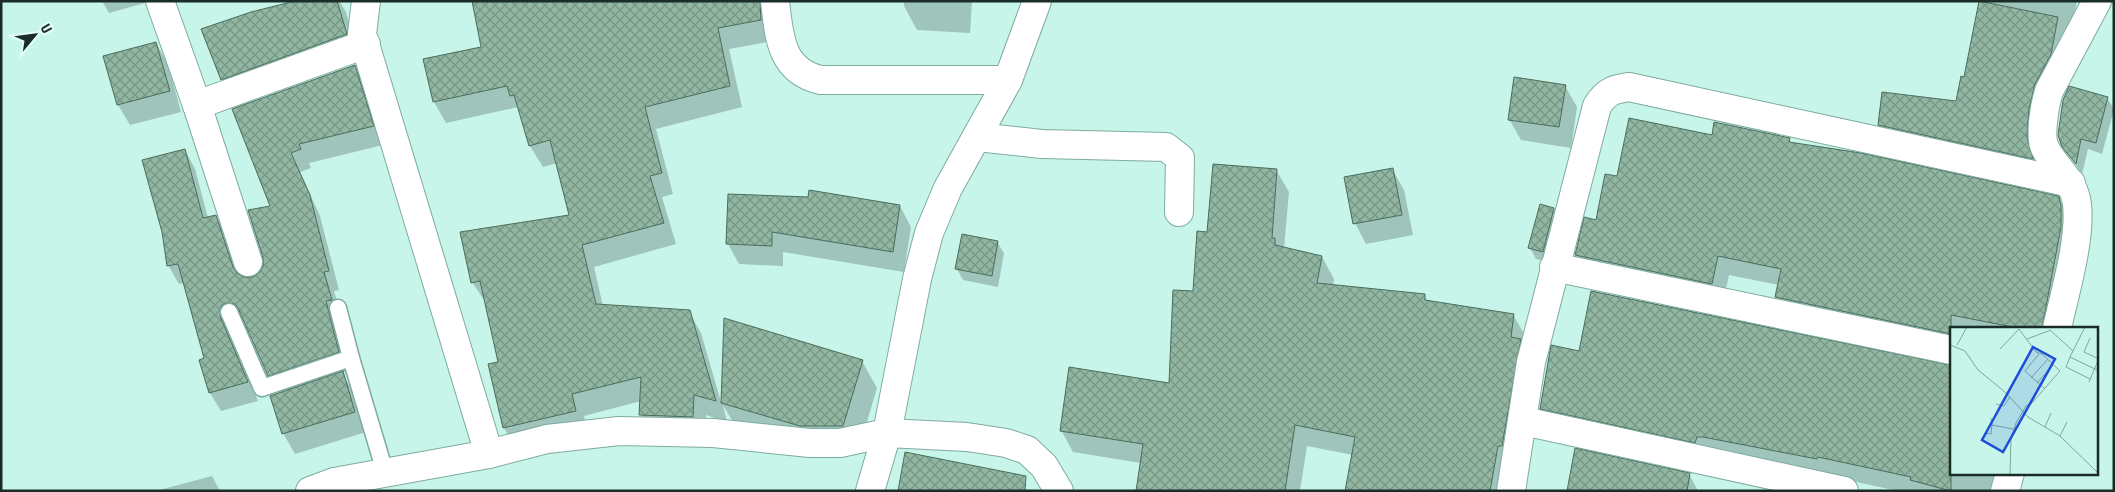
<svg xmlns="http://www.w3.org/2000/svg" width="2115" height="492" font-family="'Roboto Condensed',sans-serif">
<defs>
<pattern id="building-cross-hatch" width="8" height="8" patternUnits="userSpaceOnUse" patternTransform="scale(1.25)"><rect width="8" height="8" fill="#91b7a2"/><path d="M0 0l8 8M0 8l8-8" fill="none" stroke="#769584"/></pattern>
</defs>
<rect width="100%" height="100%" fill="#c7f5ea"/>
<!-- shadow -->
<g fill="#0003">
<path d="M102 1H144L145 3 109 13Z"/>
<path d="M298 1H339L346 12 358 55 234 100 222 79Z"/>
<path d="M473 1H770L773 41 729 49 742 107 656 129 673 194 662 197 676 244 594 267 603 306 689 312 701 333 721 402 862 361 877 388 858 452 737 429 723 405 727 422 706 415 705 438 652 436 640 414 641 401 584 416 588 432 516 449 504 428 500 363 486 303 472 282 571 216 557 163 543 167 530 146 518 107 446 123 434 102 483 48Z"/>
<path d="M904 1H972L970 33 917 30 904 6Z"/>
<path d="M1980 1H2077L2044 179 1891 145 1879 125 1957 103 1965 79Z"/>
<path d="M156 43 168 64 181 112 130 125 118 105 105 57Z"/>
<path d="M354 66 365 85 383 145 309 163 311 168 300 172 320 216 339 290 334 291 342 318 349 370 342 373 354 393 366 432 295 454 283 433 280 394 269 375 247 324 241 320 231 325 230 335 258 401 221 411 210 393 201 361 206 359 184 283 179 284 168 265 185 150 195 169 208 218 216 217 227 236 240 276 254 278 260 274 264 266 271 207 234 110Z"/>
<path d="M1565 86 1577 107 1571 148 1521 140 1509 119Z"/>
<path d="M2107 98 2114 109 2102 154 2088 149 2082 174 2063 146Z"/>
<path d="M1712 137 1789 140 1792 143 2058 197 2069 217 2056 328H1951V351L1788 317 1776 297 1779 285 1729 275 1723 303 1587 275 1576 255 1597 222 1618 178Z"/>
<path d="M1392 169 1404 190 1413 235 1366 244 1355 223Z"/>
<path d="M1276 170 1289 192 1284 248 1322 257 1334 279 1333 286 1424 296 1428 302 1513 315 1526 337 1506 491H1346L1353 455 1307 446 1300 491H1138L1141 463 1073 452 1061 430 1170 384 1208 233Z"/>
<path d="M729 195 900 206 911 227 904 272 783 252V266L739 264 728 244Z"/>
<path d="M1541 206 1554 209 1560 221 1549 262 1536 259 1530 248Z"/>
<path d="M997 242 1004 253 998 287 963 280 957 269Z"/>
<path d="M1580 353 1951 366V473H2019L2007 491H1898L1829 476 1552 428 1541 408Z"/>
<path d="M1689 474 1698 491H1568Z"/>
<path d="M212 476 220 491H156Z"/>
</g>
<!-- building -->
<g fill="url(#building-cross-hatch)" stroke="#4a6d5a">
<path d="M295 1H337L347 34 221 80 201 29 251 12Z"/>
<path d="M472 1H760L761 20 718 28 730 86 645 107 662 173 650 176 664 223 582 245 596 304 690 310 716 401 694 395 693 417 639 415 641 377 572 394 576 411 503 428 488 364 498 362 480 281 471 283 460 232 569 215 550 140 529 146 514 95 510 96 507 86 433 102 423 59 481 47Z"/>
<path d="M1979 1 2058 17 2051 54 2035 84 2029 109 2027 137 2033 159 1878 125 1882 92 1956 101 1961 76 1964 77Z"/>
<path d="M156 42 170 91 117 105 103 56Z"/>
<path d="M355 65 374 126 299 144 301 149 291 153 310 195 329 271 324 272 332 300 326 301 339 352 268 376 238 308 235 304 225 303 221 306 220 316 248 382 209 393 199 360 204 358 178 264 167 266 162 232 142 160 185 149 203 218 216 215 233 267 237 273 244 277H253L259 273 263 266V258L248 210 270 206 232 109Z"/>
<path d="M1514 77 1566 85 1559 127 1508 120Z"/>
<path d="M2069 86 2108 97 2096 143 2081 139 2076 164 2062 147 2058 135 2063 100Z"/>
<path d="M1629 118 1712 135 1714 122 1790 138 1789 142 1861 153 2059 196 2061 206V227L2042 328H2018L1951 315V334L1775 297 1781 269 1718 256 1712 284 1575 255 1584 217 1596 220 1605 174 1617 176Z"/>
<path d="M1213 164 1277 169 1272 238H1275V245L1322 256 1317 283 1425 294V300L1514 314 1511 337 1521 339 1502 446H1498L1490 491H1345L1355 437 1295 425 1285 491H1136L1143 444 1060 431 1069 367 1169 383 1173 290 1193 291 1197 231 1207 232Z"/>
<path d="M1393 168 1402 215 1353 224 1344 177Z"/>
<path d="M809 190 900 205 893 252 772 232V246L726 244 728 194 808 197Z"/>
<path d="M1540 204 1554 208 1543 252 1528 248Z"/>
<path d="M962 234 998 241 992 276 955 269Z"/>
<path d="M1591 291 1951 365V491L1910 480 1911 477 1818 457 1817 459 1703 437H1697L1695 443 1540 409 1551 345 1579 351Z"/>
<path d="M724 318 863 360 843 426H800L721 403Z"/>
<path d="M343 371 355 412 282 434 270 396Z"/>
<path d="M1575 448 1690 473 1687 491H1567Z"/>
<path d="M905 452 1026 476 1025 491H898Z"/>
</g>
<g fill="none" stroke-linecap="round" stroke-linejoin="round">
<defs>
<g id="lane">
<path d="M229 312 262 388 351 358 338 308"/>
<path d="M351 358 385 472"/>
</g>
<g id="street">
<path d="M160 1 197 105 366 44"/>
<path d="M366 1 362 34 489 454"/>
<path d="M775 1C779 35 780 71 821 80H1008"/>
<path d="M197 105 248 262"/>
<path d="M977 137 1042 144 1166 147 1180 158 1179 212"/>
<path d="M1554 267 1951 350"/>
<path d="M2057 328C2065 292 2081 239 2077 204 2074 180 2055 168 2045 148 2039 136 2045 104 2049 91L2097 1"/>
<path d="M1523 421 1844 491"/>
<path d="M310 491 334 482 489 454 547 439 619 431 713 433 810 443H840L887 433 967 437 1006 443 1027 450 1044 466 1059 491"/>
<path d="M870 491 887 433 917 279 929 233 948 188 1008 80 1037 1"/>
<path d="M1511 491 1531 362 1597 106C1606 92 1613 89 1629 87L2071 183"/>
<path d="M2005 491 2010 473"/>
</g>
</defs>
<!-- lane casing -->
<use href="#lane" stroke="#7faba1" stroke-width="19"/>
<!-- street casing -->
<use href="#street" stroke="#7faba1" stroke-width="30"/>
<!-- lane -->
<use href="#lane" stroke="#fff" stroke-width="16"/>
<!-- street -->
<use href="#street" stroke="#fff" stroke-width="28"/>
</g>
<!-- overview -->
<g transform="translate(1950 327)">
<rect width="148" height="148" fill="#c7f5ea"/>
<path fill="none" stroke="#82a59c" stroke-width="1" d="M135 0 120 30 147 43M100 3 123 24M140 11 134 25 147 31M77 12 101 3M0 18 15 24 28 43 55 65 78 90 110 109 147 145M7 18 17 0M50 22 69 2 86 25 92 27 110 44 81 77 76 79 66 96 61 111 60 147M89 27 75 44 94 61M120 30 116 40 140 52M81 51 98 32M139 55 147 36M87 56 103 38M46 77 54 79 60 70M41 91 42 98 63 102M95 100 101 86M35 106 41 107 42 98M110 109 117 95"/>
<path fill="#1d4ed8" fill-opacity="0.15" stroke="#1d4ed8" stroke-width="2.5" d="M83 20 105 32 53 125 32 113Z"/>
<rect width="148" height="148" fill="none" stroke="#1a2c28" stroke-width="2.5"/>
</g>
<!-- border -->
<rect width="2115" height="492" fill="none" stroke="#1a2c28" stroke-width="5"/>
<!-- north arrow -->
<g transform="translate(35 35) rotate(61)" stroke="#e2fef7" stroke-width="4" paint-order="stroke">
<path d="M0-4L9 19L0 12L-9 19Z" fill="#1a2c28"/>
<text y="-8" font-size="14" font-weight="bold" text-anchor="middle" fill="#1a2c28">U</text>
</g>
</svg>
